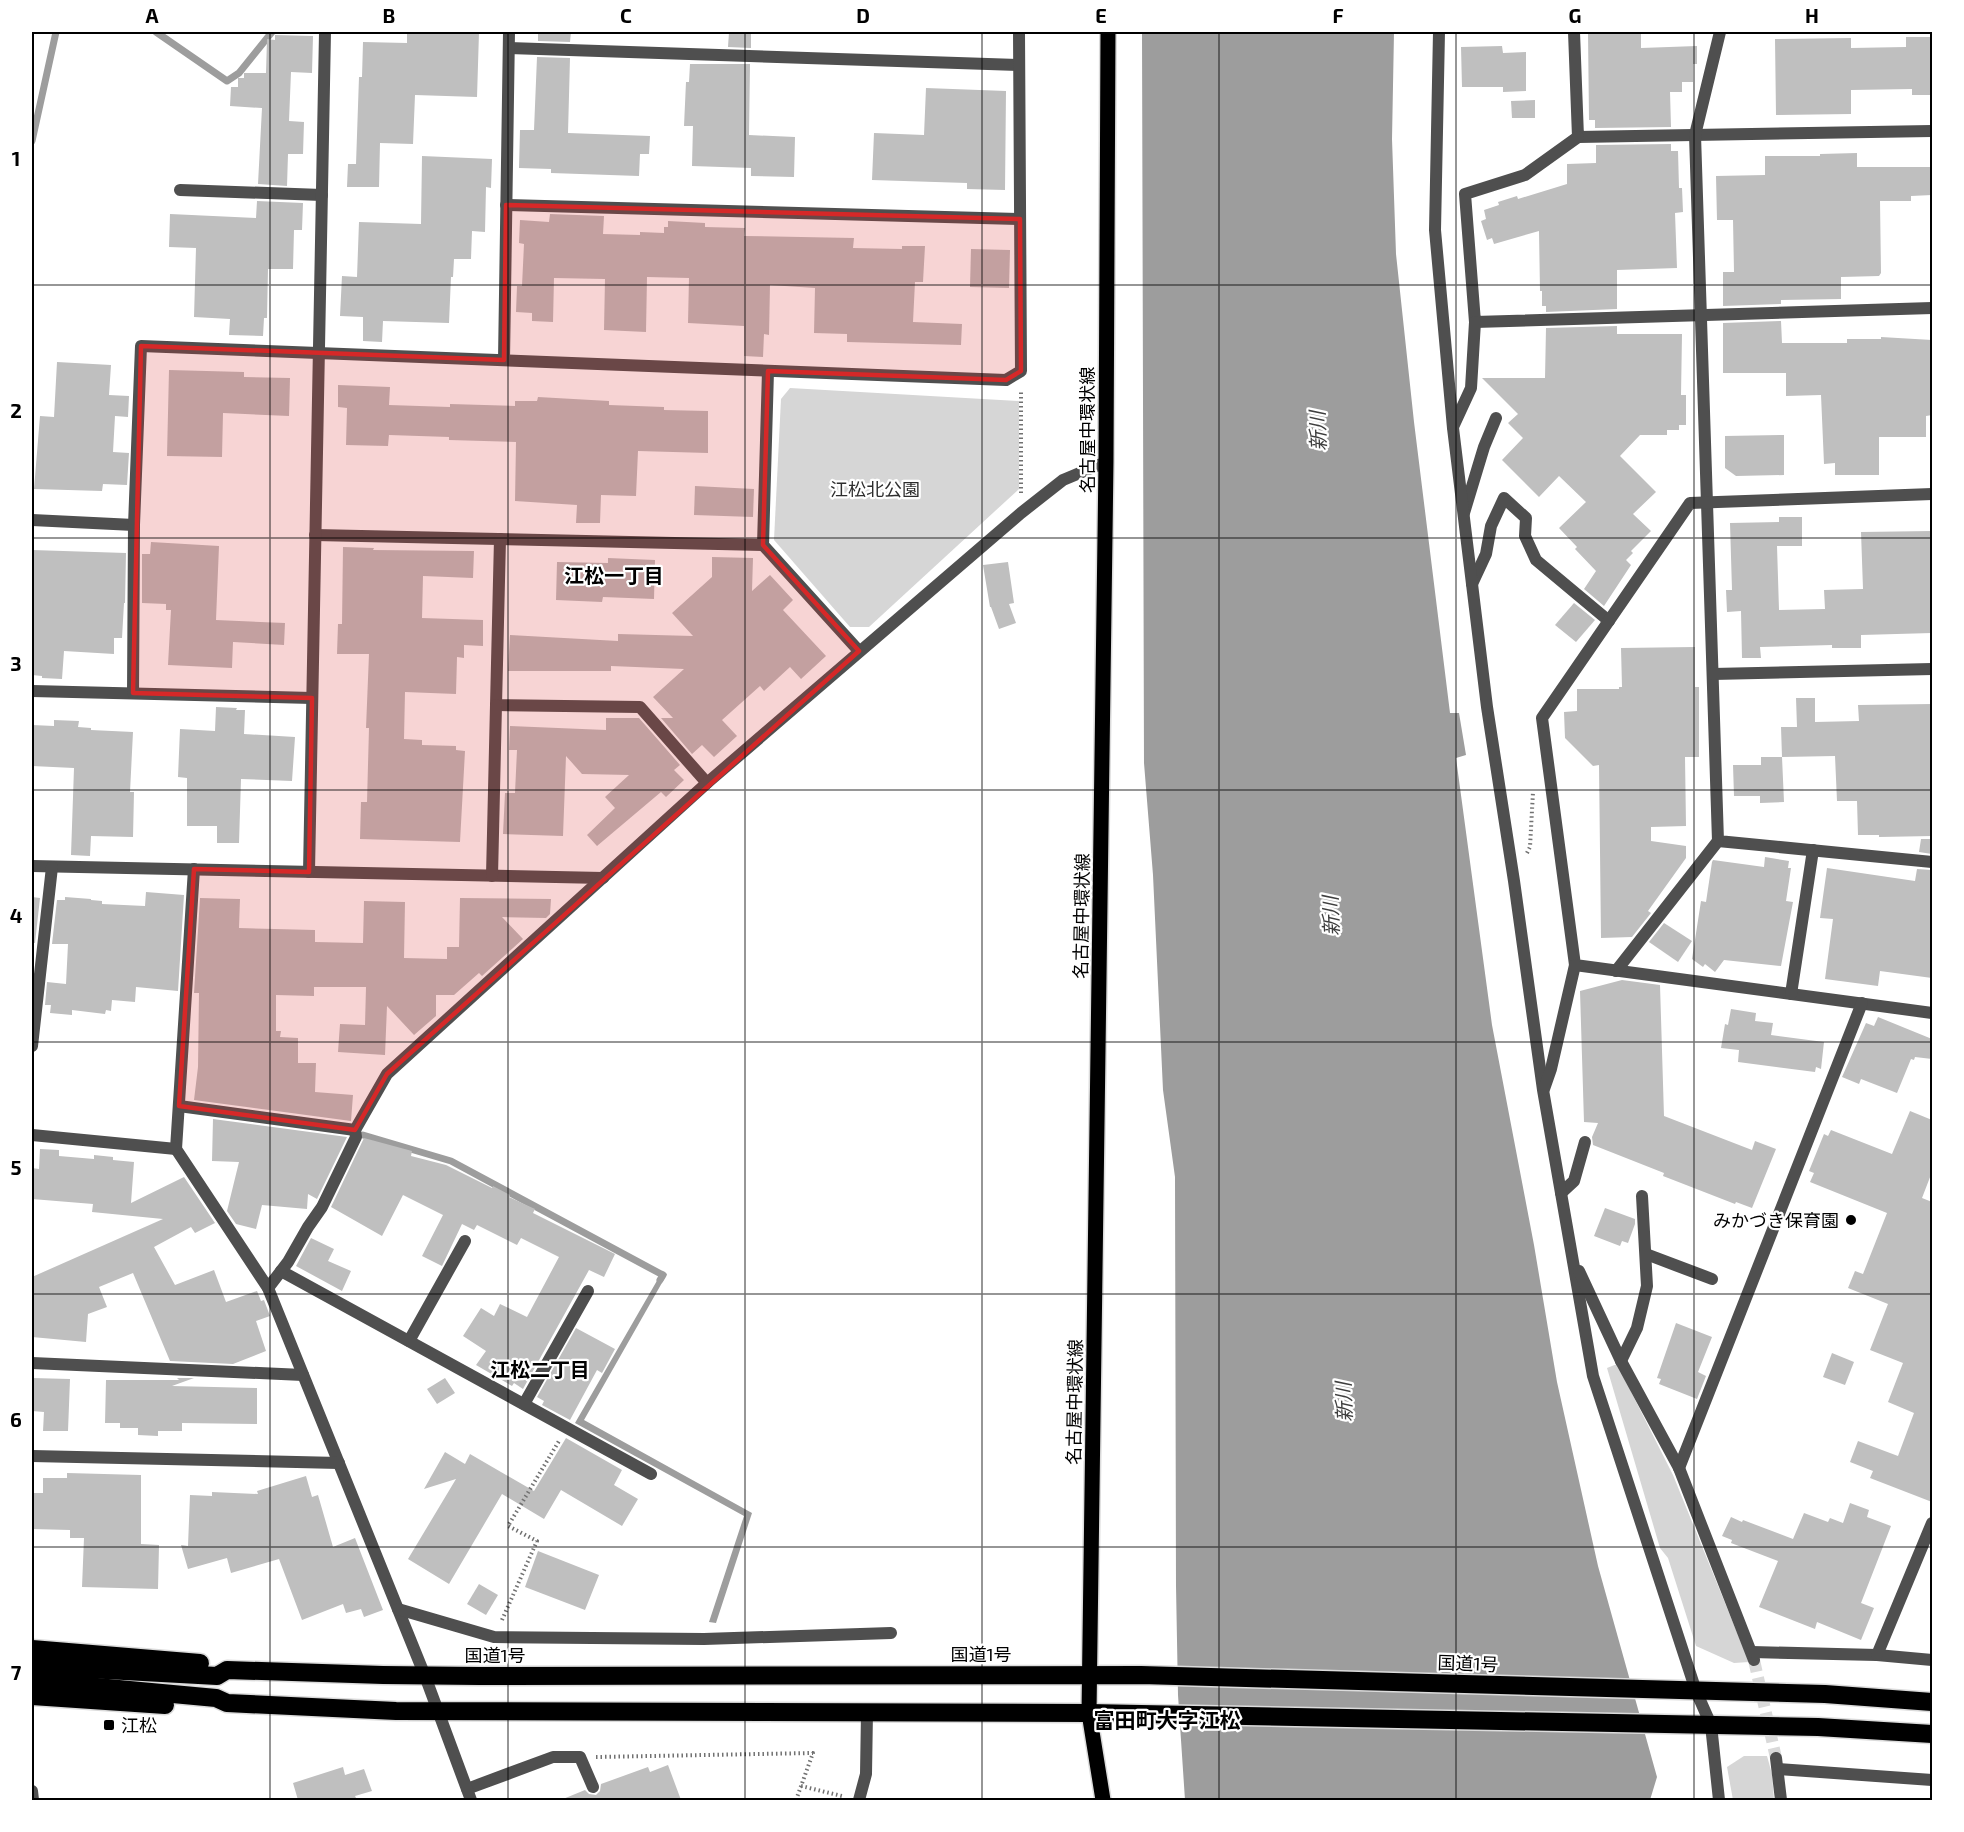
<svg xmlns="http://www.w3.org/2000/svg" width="1964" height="1832" font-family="'Exo 2','Noto Sans JP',sans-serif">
<rect width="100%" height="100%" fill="#fff"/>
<!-- green -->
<g fill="#d6d6d6">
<path d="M790 388 1019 401V489L869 627H850L774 540 781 399Z"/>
<path d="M1617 1364 1673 1475 1749 1662 1734 1663 1696 1646 1668 1558 1660 1548 1607 1368Z"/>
<path d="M1744 1756H1767L1772 1774 1774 1800H1733L1727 1767Z"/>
</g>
<!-- water -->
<g fill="#9d9d9d">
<path d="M1142 32H1394L1392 139 1396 254 1414 422 1450 713H1459L1466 755 1456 758 1492 1025 1534 1245 1557 1382 1598 1566 1657 1777 1650 1800H1185L1178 1695 1176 1586 1175 1177 1163 1090 1153 875 1144 763Z"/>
<path d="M662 1272 667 1274 584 1420 752 1513 716 1623 709 1622 744 1516 575 1423Z"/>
</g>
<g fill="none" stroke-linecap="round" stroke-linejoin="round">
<!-- stream -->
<g stroke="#9d9d9d" stroke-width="7">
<path d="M156 32 227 81 239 73 272 32"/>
<path d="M32 141 56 32"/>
<path d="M363 1135 451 1161 661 1274 663 1275 660 1280"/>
</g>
</g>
<!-- building -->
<g fill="#bfbfbf">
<path d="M407 32H479L477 97 415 95 413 144 380 143 379 187H347L348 164H356L359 77H362L363 42 407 43Z"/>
<path d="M538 32H571L570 42 538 41Z"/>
<path d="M729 32H751V48L728 47Z"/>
<path d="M1588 32H1641V48L1697 46V64H1693V82H1682V92H1670L1671 127 1595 128V120H1589Z"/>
<path d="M275 35 313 36 312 73 291 72 289 121 304 122 303 154H288L287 186 258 184 262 108 230 106 231 87H238V78H244V73H266L267 39 275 40Z"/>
<path d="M1906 37H1932L1931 95H1912V89L1851 90V114L1776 115 1775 39 1851 38V48L1906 47Z"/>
<path d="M1502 46 1503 53 1526 52V91L1503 92V87H1462L1461 47Z"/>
<path d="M537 57 570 58 568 133 650 136 649 154H640L639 176 551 173V169L519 168 520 130H534Z"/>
<path d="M690 64H750L749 135 795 137 794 177 751 176V168L692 166 693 126H684L686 82H689Z"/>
<path d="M926 88 1006 91 1005 190 967 189V183L872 180 874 133 924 135Z"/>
<path d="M1535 100V118H1512L1511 101Z"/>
<path d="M1671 144V151H1678L1679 188H1682L1683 212 1675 213 1677 268 1617 270V309L1546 312V306H1542V291H1540L1539 231 1494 244 1492 238 1487 240 1481 221 1486 219 1484 210 1499 205 1498 202 1517 196 1518 199 1567 184V164L1596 163V145Z"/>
<path d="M1857 153V167H1932V195L1911 196V201H1880L1881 273 1879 276 1841 277V299L1781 300V304L1723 306V272H1734L1733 220H1717L1716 176 1765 175V156H1820V154Z"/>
<path d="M422 156 492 159 491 188 486 187 485 232 472 231 471 259H454L453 277H451L449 323 383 321 382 342 363 341V317L340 316 342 276 357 277 359 222 421 224Z"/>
<path d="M257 201 303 203 302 230H294L293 269H268L267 318H264L263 336 229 335 230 319 194 317 196 248 169 247 170 214 256 218Z"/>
<path d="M550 214 604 216 603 234 640 235V232L664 233V227H668V221L705 223V227L745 228 744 236 854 238 853 248 902 249V246H925L923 282H915L913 322 962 324 961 345 847 342V334L814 333 815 288 770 285 769 335 764 334 763 357 744 356V326L688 323 689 278 647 277 646 332 604 330 605 279 554 278 553 322 532 321V313L516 312 517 286H522L524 244 519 243 520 220 549 222Z"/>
<path d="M971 249 1010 250 1009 288 970 287Z"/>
<path d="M1781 321 1782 343H1847V339H1881V337L1932 340V415L1926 416V437H1879V475H1835V463L1824 464 1821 395 1786 396V373H1723V323Z"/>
<path d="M1617 326V334H1682L1681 395H1686V425H1679V430H1667V435H1640L1620 456 1656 492 1633 514 1651 531 1631 551 1633 553 1626 560 1631 565 1604 606 1584 589 1596 571 1575 549 1577 547 1559 528 1586 502 1559 476 1539 497 1502 460 1523 438 1508 423 1518 414 1482 378H1545L1546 328Z"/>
<path d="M57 362 111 365 109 395 129 396 128 417 115 416 113 452 129 453 127 485 103 484 102 491 34 489 40 416 54 417Z"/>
<path d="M169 370 244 372V377L290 378 289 416 223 413 222 457 167 456Z"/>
<path d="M338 385 390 387 389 405 450 407V404L515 406V401H537L538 397 609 401V405L664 407V410L708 411V453L638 451 636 496 601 495 600 523H576L577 505 515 501 516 442 449 440V437L389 435 388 446 346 445 347 408 338 407Z"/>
<path d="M1784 435V475L1736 476 1725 468V436Z"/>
<path d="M695 486 754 489 753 517 694 515Z"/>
<path d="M1779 517H1802V546H1777L1779 610 1825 609 1824 590 1863 589 1861 532 1932 531V633L1861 635V648H1832V645L1760 647 1761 658H1742L1741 611 1727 612 1726 590H1732L1730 523 1779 522Z"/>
<path d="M151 542 219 546 216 620 285 623 284 645 233 642 232 668 168 665 171 610H166V604L142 603V554H150Z"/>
<path d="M343 547 374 548 373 550 474 551 473 578 423 576 422 618 483 620V646L464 645V658L457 657 456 694 405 692 404 739 422 740V745L456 746V750L465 751 460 842 360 839 361 802H367L369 728H366L369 654H337L338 624H342Z"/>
<path d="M32 550 126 553 125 603H124L122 638H114V654L64 651 62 679 42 678V676L32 675Z"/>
<path d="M712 557 753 558 752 591 770 575 793 600 783 610 826 656 801 679 790 667 764 691 760 686 722 720 737 736 714 757 702 745 692 754 661 718H673L653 697 684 669 611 666V671H508L510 635 618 641V634L693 636 672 613 712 577Z"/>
<path d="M608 558 655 560 654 599 603 597 602 602 556 600 557 562 608 563Z"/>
<path d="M1008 562 1014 603 1009 604 1016 623 999 629 991 607H990L983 565Z"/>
<path d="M1574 603 1595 620 1576 642 1555 625Z"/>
<path d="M1695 647V687H1699V757H1685L1686 826 1651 827V841L1686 846V858L1648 911 1651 913 1632 937 1601 938 1599 765 1593 766 1565 738 1564 712 1577 711V689H1619V687H1622L1621 648Z"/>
<path d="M1796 698H1815V722L1859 721 1858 705 1932 704V836L1879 837V835H1858L1857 801H1837L1835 756 1782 757 1781 727H1797Z"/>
<path d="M216 707 237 708 236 710H245L244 734 295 737 292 781 241 779 239 843H217V826H187V778L178 777 180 729 215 731Z"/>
<path d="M606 718H639L680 765 674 770 684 780 666 797 661 792 597 846 587 835 615 808 605 797 629 775 582 774 566 756 563 836 503 834 505 793H515L517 750H509L510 726 606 730Z"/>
<path d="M54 720 79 721 78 727 91 728V730L133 732 130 792H134L133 837 91 836 90 856 71 855 74 768 32 766V725L54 726Z"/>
<path d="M1761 757H1782L1784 802 1760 803V796H1734L1733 765H1761Z"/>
<path d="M1921 839H1932V854L1919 852Z"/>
<path d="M1765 857 1789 861 1788 868H1791L1786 901 1793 902 1781 966 1724 960 1715 972 1705 964 1703 967 1692 959 1701 901 1706 902 1712 862 1713 860 1764 867Z"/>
<path d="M1827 868 1915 881 1917 869 1932 870V978L1880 971 1878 986 1825 979 1833 919 1820 918Z"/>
<path d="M146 892 184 895 178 991 136 987 135 1002 112 1000 111 1011 106 1010 105 1014 72 1010V1015L50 1013 51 1005H45L47 982 66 984 68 944H52L57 900H65V897L91 899V900L102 901V904L145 906Z"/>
<path d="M32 897 40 898 35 943H32Z"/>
<path d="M200 898 240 899 239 928 315 930V942L363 943 364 901 405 902 404 958 447 959V947H459L460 898 551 899 550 914 546 918 502 917 523 939 482 976 479 973 454 995H436V1016L414 1035 387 1006 385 1055 338 1052 340 1024 365 1025 366 987H314V996L276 995V1031H281L280 1037 298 1038V1063H316L315 1092 353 1095 351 1121 194 1100 198 1067 199 993H194Z"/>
<path d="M1664 923 1692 941 1678 962 1649 942Z"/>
<path d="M1622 980 1660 985 1664 1116 1752 1150 1755 1141 1776 1149 1752 1208 1736 1202 1735 1204 1663 1176 1664 1173 1593 1145 1592 1137 1598 1123 1584 1122 1580 991Z"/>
<path d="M1731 1009 1756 1013 1755 1021 1773 1023 1771 1035 1824 1042 1821 1069 1816 1067 1815 1072 1738 1062 1739 1050 1721 1048 1725 1024 1728 1025Z"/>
<path d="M1878 1017 1932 1039V1059L1915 1057 1914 1060 1911 1059 1897 1093 1861 1079 1859 1084 1842 1077 1866 1023 1874 1026Z"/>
<path d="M1910 1111 1932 1120V1172L1922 1198 1932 1202V1502L1870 1478 1873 1471 1850 1462 1858 1441 1898 1456 1914 1413 1888 1402 1903 1363 1870 1350 1888 1304 1848 1288 1855 1271 1863 1274 1887 1213 1810 1182 1814 1173 1809 1171 1824 1134 1828 1136 1831 1130 1892 1154Z"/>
<path d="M213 1119 347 1137 317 1199 308 1194 307 1209 262 1205 256 1229 236 1224 227 1211 239 1162 212 1161Z"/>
<path d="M364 1138 412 1151 411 1156 446 1165 492 1188 493 1186 510 1195 509 1197 535 1209 533 1213 615 1254 604 1277 589 1270 523 1389 514 1383 512 1386 476 1365 486 1351 463 1336 481 1308 494 1316 500 1304 527 1317 559 1257 521 1238 517 1245 477 1225 474 1230 462 1224 442 1266 422 1256 443 1215 403 1195 382 1236 331 1207Z"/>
<path d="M40 1149 59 1150V1156L94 1159V1155L113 1157V1160L134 1162 131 1203 184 1177 215 1223 195 1233 191 1227 154 1247 175 1285 214 1270 226 1302 257 1291 261 1301 264 1300 270 1316 256 1321 266 1351 233 1364 170 1361 133 1273 99 1287 107 1307 88 1314 86 1342 32 1337V1277L163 1219 92 1212 93 1204 32 1199V1168L39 1169Z"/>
<path d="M1605 1208 1635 1219V1224L1628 1243 1622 1241 1620 1246 1594 1236Z"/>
<path d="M311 1238 334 1249 328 1261 351 1271 342 1291 296 1266Z"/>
<path d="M1676 1323 1712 1337 1698 1372 1706 1376 1697 1399 1659 1384 1661 1379 1657 1378Z"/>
<path d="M576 1328 615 1349 602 1373 597 1370 570 1420 542 1405 544 1401 537 1397Z"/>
<path d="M1832 1353 1854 1362 1845 1385 1823 1377Z"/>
<path d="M32 1378 70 1379 68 1431H43L44 1412 32 1411Z"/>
<path d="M177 1378H194L172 1386 257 1388V1424L182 1423V1431H158V1436L138 1435V1428H120V1423H105L106 1380H179Z"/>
<path d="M445 1378 455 1393 437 1404 427 1389Z"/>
<path d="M566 1438 622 1470 614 1485 638 1499 622 1526 561 1490 544 1519 502 1494 449 1584 408 1559 456 1479 424 1489 445 1452 465 1464 470 1454 534 1491Z"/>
<path d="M67 1473 141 1475V1544L159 1545 158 1589 82 1587 84 1538H70V1530L32 1529V1493H43V1478H67Z"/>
<path d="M306 1476 312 1497 318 1495 333 1547 355 1538 383 1610 364 1617 361 1609 346 1613 343 1604 302 1620 279 1559 231 1573 227 1558 188 1569 181 1545 188 1546 190 1495 212 1496V1492L258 1494 257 1491Z"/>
<path d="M1850 1503 1869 1510 1867 1517 1891 1526 1861 1603 1874 1608 1861 1640 1817 1622 1815 1629 1759 1607 1778 1561 1731 1543 1732 1540 1722 1536 1731 1517 1742 1522 1743 1520 1793 1539 1804 1513 1828 1522 1830 1518 1843 1523Z"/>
<path d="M538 1551 599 1575 585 1610 525 1587Z"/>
<path d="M479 1584 498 1595 486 1615 467 1604Z"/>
<path d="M668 1765 681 1800H563V1799L585 1790 589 1794 596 1795 600 1791 601 1784 648 1767 650 1772Z"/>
<path d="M343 1767 345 1775 364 1769 372 1791 355 1796 357 1800H298L293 1783Z"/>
</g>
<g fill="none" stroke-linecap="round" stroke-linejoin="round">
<!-- street-tunnel -->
<path stroke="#d9d9d9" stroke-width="12" stroke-dasharray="12 6" stroke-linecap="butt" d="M1754 1660 1776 1758"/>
<defs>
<path id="primary" d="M1103 1800 1089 1713 1106 462 1108 32"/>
<g id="highway">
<path d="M32 1649 200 1663"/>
<path d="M32 1666 217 1676 227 1670 383 1675 479 1676 1141 1675 1825 1694 1932 1702"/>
<path d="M32 1681 216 1698 227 1703 396 1711 1089 1713 1818 1727 1932 1734"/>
<path d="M32 1696 165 1705"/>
</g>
</defs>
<!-- primary casing -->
<use href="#primary" stroke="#dbdbdb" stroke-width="18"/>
<!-- highway casing -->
<use href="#highway" stroke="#dbdbdb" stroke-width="21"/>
<!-- path -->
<g stroke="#717171" stroke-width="4" stroke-dasharray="1.5 3" stroke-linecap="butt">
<path d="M1021 493V390"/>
<path d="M1527 853 1530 847 1533 792"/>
<path d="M502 1620 537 1541 508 1526 559 1441"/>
<path d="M596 1757 813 1753 796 1800"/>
<path d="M801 1786 842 1796"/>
</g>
<!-- lane -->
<g stroke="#4f4f4f" stroke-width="12">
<path d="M1464 513 1484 447 1496 418"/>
<path d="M1472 584 1486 554 1491 526 1504 498 1526 518 1525 536 1536 560 1609 621"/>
<path d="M1561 1193 1574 1181 1585 1142"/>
<path d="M1646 1254 1712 1279"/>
<path d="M409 1341 465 1241"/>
<path d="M1621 1361 1637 1328 1647 1286 1642 1196"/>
<path d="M524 1404 588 1291"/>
<path d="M467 1789 553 1757H580L593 1787"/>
<path d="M859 1800 866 1774 867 1712"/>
</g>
<!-- street -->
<g stroke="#4f4f4f" stroke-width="12">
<path d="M1439 32 1435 230 1453 428 1487 707 1514 881 1543 1090 1593 1376 1696 1691 1711 1725 1719 1800"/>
<path d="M1574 32 1578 137 1932 131"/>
<path d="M1720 32 1695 135 1718 841 1932 862"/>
<path d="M509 48 1019 65"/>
<path d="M1578 137 1525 175 1465 194 1475 322 1932 308"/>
<path d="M180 190 322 195"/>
<path d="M506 205 1020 219"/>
<path d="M504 360 509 32"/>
<path d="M768 371 763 545 859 651"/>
<path d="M1453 427 1471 388 1475 322"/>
<path d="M1932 494 1690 503 1542 718 1575 965 1932 1013"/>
<path d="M32 520 134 525"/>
<path d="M315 535 763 545"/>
<path d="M500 539 496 705 640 707 707 783"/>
<path d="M1713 674 1932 669"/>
<path d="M32 691 312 698"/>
<path d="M133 693 134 525 141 346 1006 380 1021 371 1019 32"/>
<path d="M32 866 603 878"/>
<path d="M194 869 176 1149 268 1288 425 1676 471 1800"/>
<path d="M309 872 325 32"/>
<path d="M492 876 496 705"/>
<path d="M1616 971 1718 841"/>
<path d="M1791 994 1813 850"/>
<path d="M32 1046 52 867"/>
<path d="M1544 1089 1551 1069 1575 965"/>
<path d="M179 1106 355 1130 387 1074 707 783 1021 513 1063 480 1106 462"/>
<path d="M32 1135 176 1149"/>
<path d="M281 1271 651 1474"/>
<path d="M1579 1271 1621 1361 1679 1468 1754 1660"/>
<path d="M268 1288 288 1262 308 1227 322 1207 356 1137 355 1130"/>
<path d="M32 1363 303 1375"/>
<path d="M32 1456 339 1463"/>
<path d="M1679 1468 1862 1003"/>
<path d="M398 1609 494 1637 704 1639 891 1633"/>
<path d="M1752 1652 1877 1655 1932 1660"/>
<path d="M1877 1655 1932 1523"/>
<path d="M1776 1758 1781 1800"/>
<path d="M1778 1769 1932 1780"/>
<path d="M32 1791 33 1800"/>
</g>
<!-- primary -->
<use href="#primary" stroke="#000" stroke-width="15"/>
<!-- highway -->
<use href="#highway" stroke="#000" stroke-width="18"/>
</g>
<!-- marked area -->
<path fill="#d62828" fill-opacity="0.2" stroke="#d62828" stroke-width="4.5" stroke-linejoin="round" d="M506 205 1020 219 1021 371 1006 380 768 371 763 545 859 651 387 1074 355 1130 179 1106 194 869 309 872 312 698 133 693 141 346 504 360Z"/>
<!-- grid -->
<path fill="none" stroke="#000" stroke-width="1.5" stroke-opacity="0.55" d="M270 32V1800M508 32V1800M745 32V1800M982 32V1800M1219 32V1800M1456 32V1800M1694 32V1800M32 285H1932M32 538H1932M32 790H1932M32 1042H1932M32 1294H1932M32 1547H1932"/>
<!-- markers -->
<g fill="#000" stroke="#fff" stroke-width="2">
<circle cx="1851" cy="1220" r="6"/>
<rect x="103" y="1719" width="12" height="12" rx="3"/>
</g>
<g text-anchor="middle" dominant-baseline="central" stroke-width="4.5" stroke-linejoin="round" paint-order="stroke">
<!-- street labels -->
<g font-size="18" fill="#000" stroke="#fff">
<text transform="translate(1087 430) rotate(-90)">名古屋中環状線</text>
<text transform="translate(1081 916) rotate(-89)">名古屋中環状線</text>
<text transform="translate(1074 1402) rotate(-89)">名古屋中環状線</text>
<text x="981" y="1654">国道1号</text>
<text x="495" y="1655">国道1号</text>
<text transform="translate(1468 1663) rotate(2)">国道1号</text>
</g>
<!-- park labels -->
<g font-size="18" fill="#2d2d2d" stroke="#fff">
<text x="875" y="489">江松北公園</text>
</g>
<!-- poi labels -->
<g font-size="18" fill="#000" stroke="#fff" text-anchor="end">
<text x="1839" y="1220">みかづき保育園</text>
<text x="121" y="1725" text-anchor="start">江松</text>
</g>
<!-- water labels -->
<g font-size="20" font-style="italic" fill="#3e3e3e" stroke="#fff">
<text transform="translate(1317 431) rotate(-92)">新川</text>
<text transform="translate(1330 916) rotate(-92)">新川</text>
<text transform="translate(1343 1402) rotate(-92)">新川</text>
</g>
<!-- neighbourhood labels -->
<g font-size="20" font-weight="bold" fill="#000" stroke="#fff">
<text x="614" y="575">江松一丁目</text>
<text x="540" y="1369">江松二丁目</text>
</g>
<!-- quarter labels -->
<g font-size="21" font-weight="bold" fill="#000" stroke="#fff">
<text x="1167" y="1719">富田町大字江松</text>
</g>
</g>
<!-- border -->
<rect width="1964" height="1832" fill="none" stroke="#ffffff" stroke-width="66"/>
<rect x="33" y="33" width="1898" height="1766" fill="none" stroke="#000" stroke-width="2"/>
<g font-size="20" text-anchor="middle" font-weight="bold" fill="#000">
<text x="152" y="23">A</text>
<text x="389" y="23">B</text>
<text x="626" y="23">C</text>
<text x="863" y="23">D</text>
<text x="1101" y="23">E</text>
<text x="1338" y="23">F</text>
<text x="1575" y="23">G</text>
<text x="1812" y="23">H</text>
<text x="16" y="166">1</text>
<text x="16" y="418">2</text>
<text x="16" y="671">3</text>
<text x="16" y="923">4</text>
<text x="16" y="1175">5</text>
<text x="16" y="1427">6</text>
<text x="16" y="1680">7</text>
</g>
</svg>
